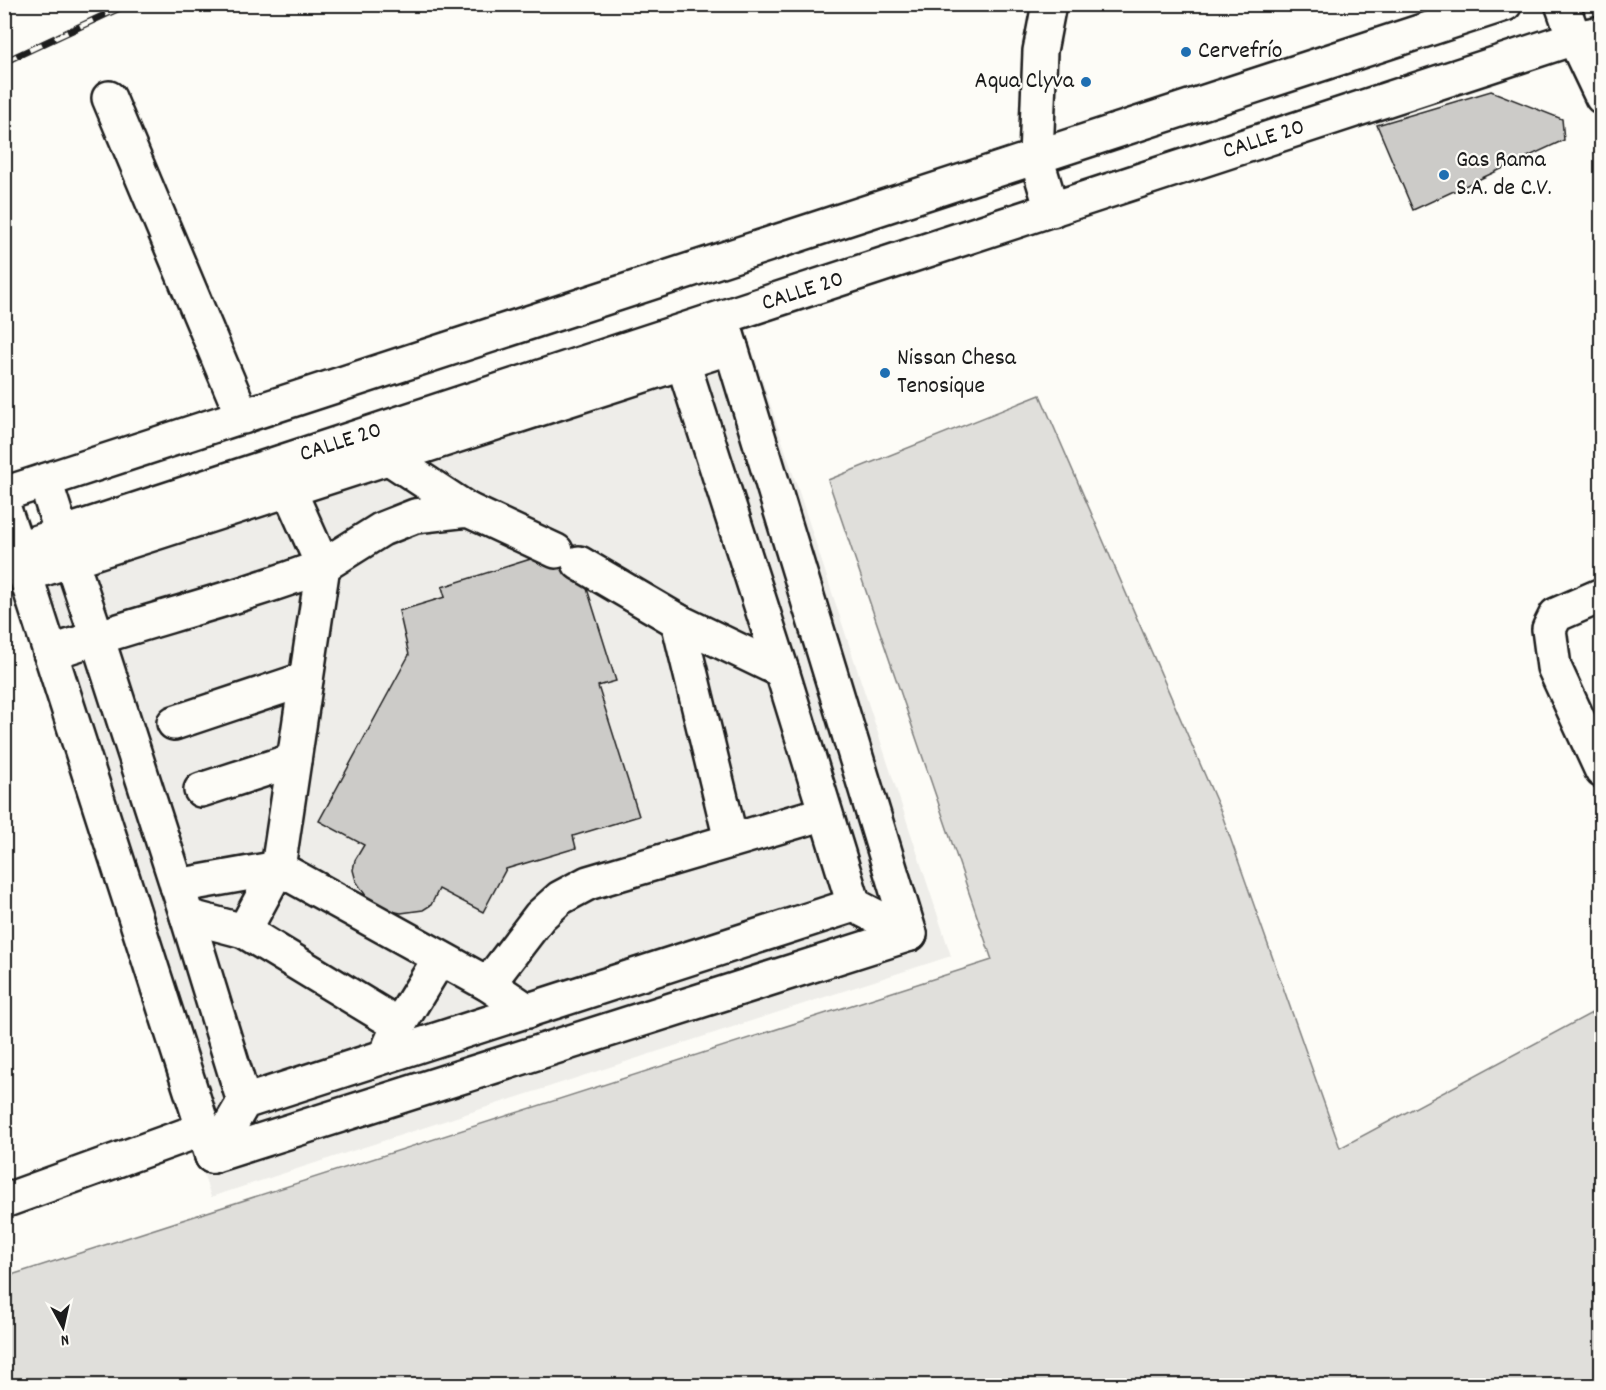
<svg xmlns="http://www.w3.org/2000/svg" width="1606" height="1390" font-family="Dekko,sans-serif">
<rect width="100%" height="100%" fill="#fdfcf7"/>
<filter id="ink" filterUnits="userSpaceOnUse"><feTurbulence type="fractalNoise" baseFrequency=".0167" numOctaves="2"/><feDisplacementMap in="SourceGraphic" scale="12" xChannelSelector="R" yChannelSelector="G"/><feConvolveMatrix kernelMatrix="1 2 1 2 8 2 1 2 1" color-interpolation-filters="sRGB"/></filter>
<g filter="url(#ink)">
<!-- built -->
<path fill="#eeede9" d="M742 318 951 956 211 1197 5 568Z"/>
<!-- green -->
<path fill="#e0dfdb" stroke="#7e7e7c" stroke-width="1.5" d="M1040 395 1221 812 1340 1148 1601 1008V1385H5V1277L992 960 828 480Z"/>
<!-- building -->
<g fill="#cccbc8" stroke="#1c1c1c" stroke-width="1.5">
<path d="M1491 91 1562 119 1564 140 1413 210 1377 125Z"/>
<path d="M574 547 616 681 598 686 639 816 573 836 576 848 506 869 483 912 439 889 431 905 423 910 401 913 386 910 366 896 356 881 353 870 355 860 364 845 319 821 409 655 399 611 445 597 442 587 556 551Z"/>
</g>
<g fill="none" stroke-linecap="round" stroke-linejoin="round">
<defs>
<g id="minor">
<path d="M1049 4 1040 51 1036 157 1052 210"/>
<path d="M1562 4 1574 38 1602 97"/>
<path d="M109 98 243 417"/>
<path d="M677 344 782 671 854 905 910 934"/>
<path d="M389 458 468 510"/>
<path d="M64 539 97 637 187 916 244 1102"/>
<path d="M19 555 212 1156"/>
<path d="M579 563 678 621 782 671"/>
<path d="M25 575 731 347"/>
<path d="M1602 595 1556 615 1549 629 1554 667 1602 771"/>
<path d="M678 621 731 840"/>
<path d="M50 653C140 622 234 600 323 566L289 490"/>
<path d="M174 723 306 679"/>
<path d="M201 790 294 760"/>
<path d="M177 886 278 868"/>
<path d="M187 916 244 931 399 1025"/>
<path d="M244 931 278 868"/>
<path d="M488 984 540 916 560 898 588 883 825 813"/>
<path d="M528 1011 488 984 278 868 323 566 382 529 415 516 468 510 556 551"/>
<path d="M390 1045 399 1025 440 958"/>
<path d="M212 1156 910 934 722 318"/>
<path d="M212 1156 244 1102 854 905"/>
<path d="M4 1201 203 1129"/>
</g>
<g id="major">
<path d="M45 481 62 534"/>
<path d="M4 494 1505 4"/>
<path d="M4 509 18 549"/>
<path d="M4 553 1574 38 1602 33"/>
</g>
</defs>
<!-- minor casing -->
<use href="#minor" stroke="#1c1c1c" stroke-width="38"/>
<!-- major casing -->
<use href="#major" stroke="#1c1c1c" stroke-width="38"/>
<!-- minor -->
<use href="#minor" stroke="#fdfcf7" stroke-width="33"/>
<!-- major -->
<use href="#major" stroke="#fdfcf7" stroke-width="33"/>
<defs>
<path id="rail" d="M4 62 128 4"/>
</defs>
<!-- rail casing -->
<use href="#rail" stroke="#1c1c1c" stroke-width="7"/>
<!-- rail -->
<use href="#rail" stroke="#fdfcf7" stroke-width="4.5" stroke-dasharray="14" stroke-linecap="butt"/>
</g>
</g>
<!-- markers -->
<g fill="#1f6fb2" stroke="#fdfcf7" stroke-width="2">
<circle cx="1186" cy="52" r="6"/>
<circle cx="1086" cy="82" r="6"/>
<circle cx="1444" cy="175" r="6"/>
<circle cx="885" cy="373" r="6"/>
</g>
<g text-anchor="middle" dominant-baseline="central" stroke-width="4.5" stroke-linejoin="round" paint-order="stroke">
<!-- poi labels -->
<g font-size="24" fill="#1c1c1c" stroke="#fdfcf7" text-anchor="start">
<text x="1198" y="52">Cervefrío</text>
<text x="1074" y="82" text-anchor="end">Aqua Clyva</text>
<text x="1456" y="161">Gas Rama<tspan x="1456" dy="28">S.A. de C.V.</tspan></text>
<text x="897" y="359">Nissan Chesa<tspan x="897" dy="28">Tenosique</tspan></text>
</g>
<!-- street labels -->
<g font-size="24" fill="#1c1c1c" stroke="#fdfcf7">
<text transform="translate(1264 140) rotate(-18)">CALLE 20</text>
<text transform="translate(803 292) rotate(-18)">CALLE 20</text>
<text transform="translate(341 443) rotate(-18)">CALLE 20</text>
</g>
</g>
<!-- margin -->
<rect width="1606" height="1390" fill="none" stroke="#fdfcf7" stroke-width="24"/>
<rect x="12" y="12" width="1582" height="1366" fill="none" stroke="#1c1c1c" stroke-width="2" filter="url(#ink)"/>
<!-- north arrow -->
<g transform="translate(63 1327) rotate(172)" stroke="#fdfcf7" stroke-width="4.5" paint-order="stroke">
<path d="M0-4.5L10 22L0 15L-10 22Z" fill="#1c1c1c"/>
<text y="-9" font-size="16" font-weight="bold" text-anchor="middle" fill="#1c1c1c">N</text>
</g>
</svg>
